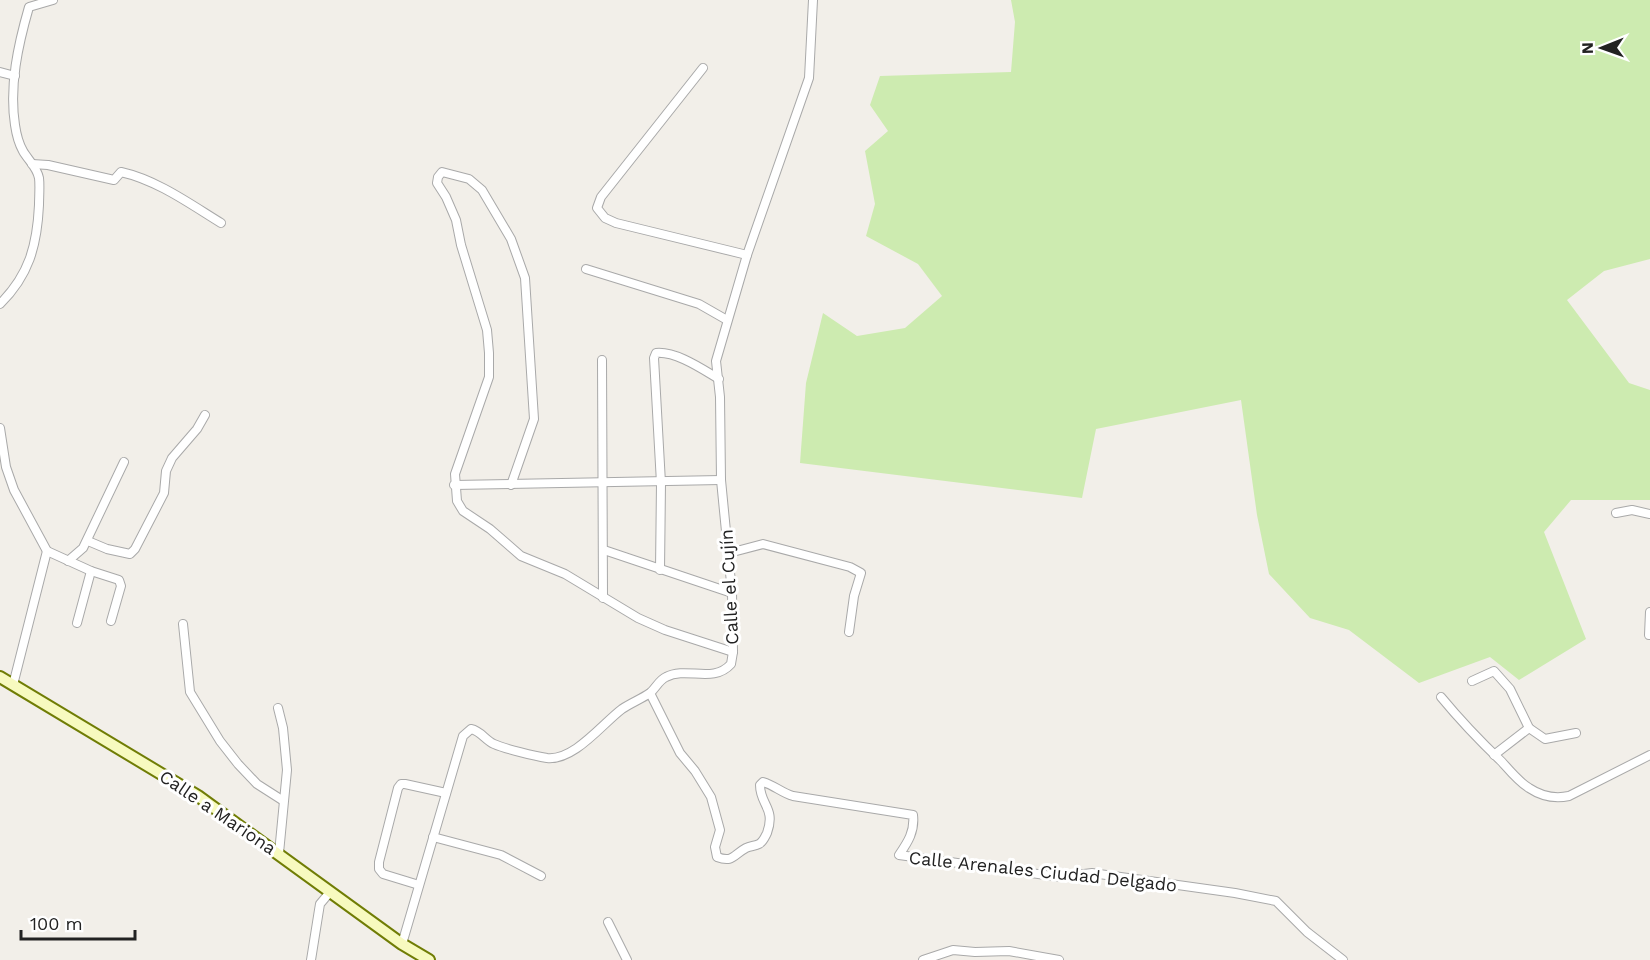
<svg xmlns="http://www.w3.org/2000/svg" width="1650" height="960" font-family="'Work Sans',sans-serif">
<rect width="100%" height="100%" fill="#f2efe9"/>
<!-- grass -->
<path fill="#cdebb0" d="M1011 0H1650V259L1604 271 1567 300 1629 383 1650 390V500H1571L1544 532 1586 639 1519 680 1490 657 1419 683 1349 630 1310 618 1269 574 1257 515 1241 400 1096 429 1082 498 800 463 806 383 823 313 857 336 905 328 942 296 918 264 866 236 875 204 865 151 888 131 870 105 880 76 1011 72 1015 22Z"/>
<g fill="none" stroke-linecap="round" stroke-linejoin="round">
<defs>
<g id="minor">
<path d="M703 68 601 197 597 208 605 218 616 223 747 255"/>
<path d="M0 72 15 76"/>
<path d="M32 164 48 165 114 180 121 172C157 180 190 204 221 223"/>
<path d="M586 269 699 304 727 320"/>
<path d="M0 304C29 275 37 246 39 205 39 197 40 186 39 178 37 167 28 160 23 151 19 144 16 132 15 125 9 86 18 45 29 7L53 0"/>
<path d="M602 360 603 598"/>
<path d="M0 428 6 467 14 490 47 551 91 571 119 580 121 586 111 621"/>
<path d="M454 485 721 480"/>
<path d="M511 485 534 419 525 278 511 239 482 190 469 179 442 172 438 177 437 183 446 197 456 220 461 245 487 330 489 353V377L455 474 457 501 463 511 490 529 521 556 565 574 638 618 665 630 733 652"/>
<path d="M1616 513 1632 510 1650 514"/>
<path d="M88 541 107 549 130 554 135 549 164 493 166 471 172 458 197 429 205 415"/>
<path d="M604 550 732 593"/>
<path d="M729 553 763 544 850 567 861 573 854 596 849 632"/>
<path d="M68 561 83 548 124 462"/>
<path d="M660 570 661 483 654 358 656 353C676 351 702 369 719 379"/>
<path d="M77 623 91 571"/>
<path d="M183 624 190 692 220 741 238 764 257 784 282 800"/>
<path d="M1649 635 1650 612"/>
<path d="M1472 681 1494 671 1510 689 1529 728"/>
<path d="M13 685 47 551"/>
<path d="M650 693 680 753 695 771 711 797 720 830 715 847 717 857C733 863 733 855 746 848 750 846 755 846 759 844 763 842 765 837 767 833 776 808 760 805 760 785L763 782C774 785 782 793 793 796L913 815C915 831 908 842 899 855L1060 877 1092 873 1235 893 1276 901 1307 932 1343 960"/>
<path d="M1441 697C1460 720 1480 741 1502 762 1510 771 1519 782 1529 788 1541 796 1555 799 1569 796L1650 755"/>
<path d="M278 708 283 728 287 770 279 853"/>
<path d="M1494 755 1529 728 1545 739 1576 733"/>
<path d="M433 837 501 855 541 876"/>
<path d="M419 885 383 874 379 869V862L398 788 401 784H405L446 793"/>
<path d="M608 922 627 960"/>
<path d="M402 944 463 736 471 729C481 731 485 740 494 744 505 749 535 756 547 758 574 761 602 724 622 709 631 703 641 699 650 693 656 688 659 680 666 677 687 666 713 684 731 664L733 652 732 593 721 480 720 397 716 361 747 255 809 78 813 0"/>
<path d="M311 960 319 910 320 904 330 892"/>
<path d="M923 960 953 950 975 952 1009 951 1059 960"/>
</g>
<path id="secondary" d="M0 677 198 796 402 944 429 960"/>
</defs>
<!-- minor casing -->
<use href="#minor" stroke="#a9a9a9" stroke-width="10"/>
<!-- secondary casing -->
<use href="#secondary" stroke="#707d05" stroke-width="14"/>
<!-- minor -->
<use href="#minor" stroke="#fff" stroke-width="8"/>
<!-- secondary -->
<use href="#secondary" stroke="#f7fabf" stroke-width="10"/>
</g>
<g text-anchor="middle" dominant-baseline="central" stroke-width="6" stroke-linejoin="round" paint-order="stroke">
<!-- street labels -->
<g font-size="18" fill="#222" stroke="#fff">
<text transform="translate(729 587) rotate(-93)">Calle el Cujín</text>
<text transform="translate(218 812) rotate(34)">Calle a Mariona</text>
<text transform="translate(1043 871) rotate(6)">Calle Arenales Ciudad Delgado</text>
</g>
</g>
<!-- north arrow -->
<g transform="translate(1602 48) rotate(269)" stroke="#ffffff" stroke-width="4.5" paint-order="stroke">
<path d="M0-4.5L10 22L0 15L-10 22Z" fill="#222222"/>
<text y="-9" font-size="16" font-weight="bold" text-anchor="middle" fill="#222222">N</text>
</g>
<!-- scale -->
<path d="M21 930v9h114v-9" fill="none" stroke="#222222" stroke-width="3"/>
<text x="30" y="930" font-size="18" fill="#222222" stroke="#ffffff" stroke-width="4.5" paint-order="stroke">100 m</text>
</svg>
